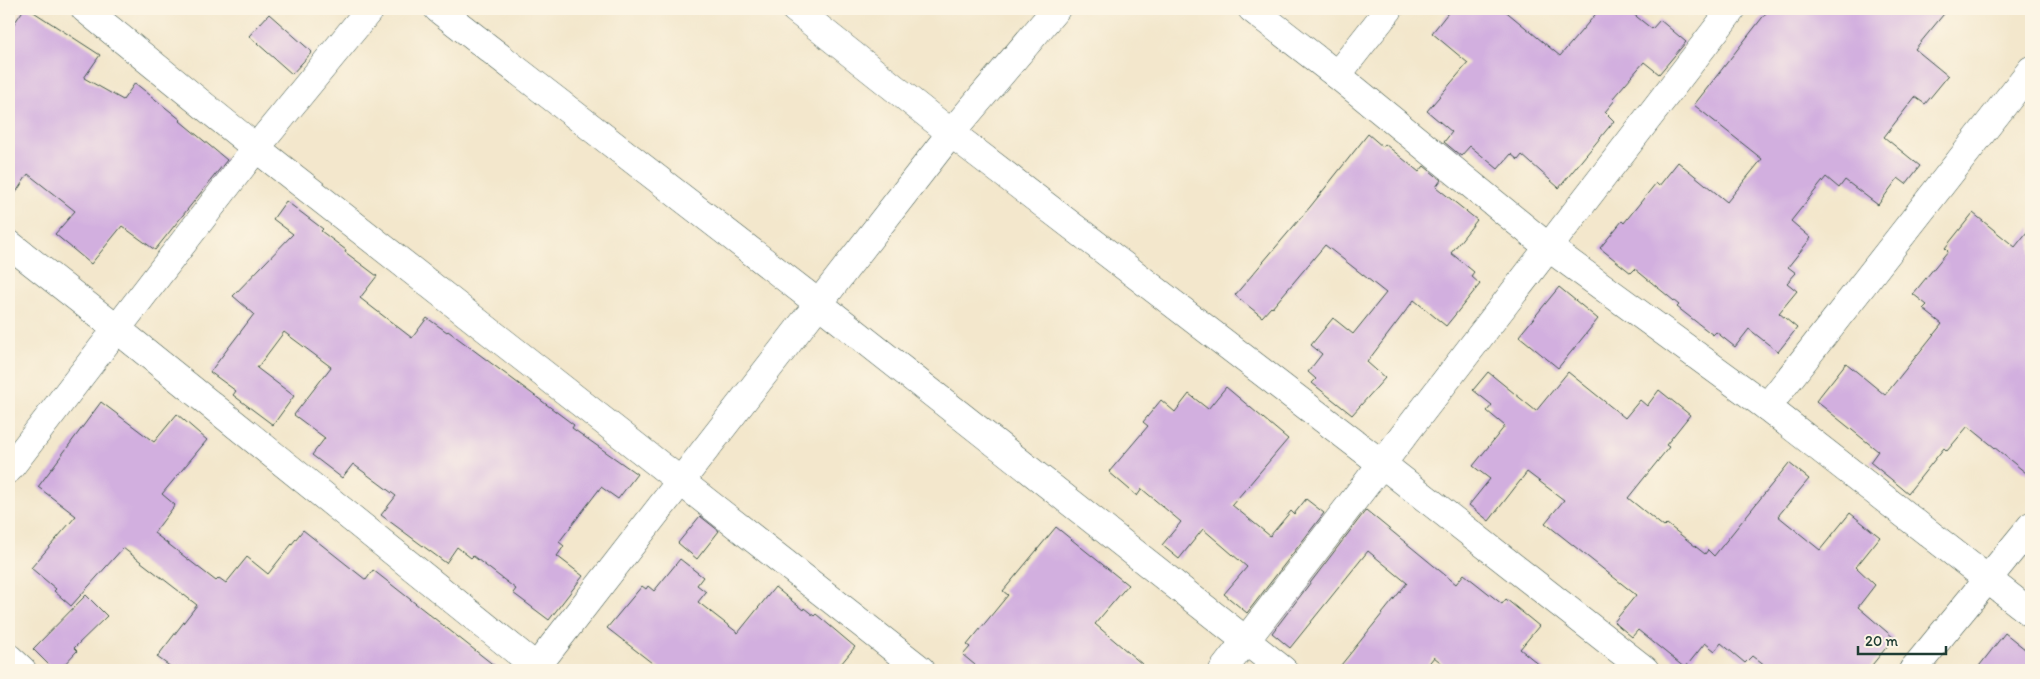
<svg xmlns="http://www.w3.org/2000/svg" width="2040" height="679" font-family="Itim,sans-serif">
<rect width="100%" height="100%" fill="#fcf5e5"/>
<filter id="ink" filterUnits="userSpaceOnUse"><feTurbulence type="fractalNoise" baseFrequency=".02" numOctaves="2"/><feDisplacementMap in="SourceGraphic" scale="10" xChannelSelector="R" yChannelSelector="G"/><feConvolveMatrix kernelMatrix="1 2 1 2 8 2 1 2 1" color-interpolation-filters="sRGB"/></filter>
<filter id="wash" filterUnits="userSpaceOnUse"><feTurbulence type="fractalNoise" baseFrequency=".0096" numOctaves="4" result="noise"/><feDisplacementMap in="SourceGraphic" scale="20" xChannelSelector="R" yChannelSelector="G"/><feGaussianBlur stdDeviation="1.12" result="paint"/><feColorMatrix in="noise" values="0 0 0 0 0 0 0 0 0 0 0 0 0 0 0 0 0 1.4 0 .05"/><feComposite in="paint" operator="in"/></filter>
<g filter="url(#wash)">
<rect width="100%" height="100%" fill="#f3e7cc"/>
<g id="blocks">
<!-- building -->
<g fill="#d2afdf">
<path d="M24 9H29L100 55 84 78 123 100 135 83 181 120 180 121 227 160 155 250 122 226 91 264 55 234 75 211 28 174 9 203V31Z"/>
<path d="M1451 9H1503L1560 56 1600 9H1627L1652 29 1660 20 1686 42 1659 74 1644 62 1613 98 1615 100 1605 112 1614 121 1559 188 1522 155 1518 160 1511 154 1498 169 1470 146 1461 156 1444 142 1452 132 1427 111 1468 63 1432 33Z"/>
<path d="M1769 9H1948L1915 49 1948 76 1925 104 1915 97 1884 137 1920 166 1906 184 1898 178 1878 205 1845 180 1839 188 1826 177 1791 221 1811 238 1788 267 1796 273 1787 283 1797 291 1779 313 1797 328 1778 352 1749 329 1735 347 1716 332 1713 335 1677 307 1679 305 1635 269 1631 273 1600 248 1622 221 1624 223 1656 183 1659 186 1678 162 1727 202 1762 159 1694 105Z"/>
<path d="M269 14 312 52 292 74 249 36Z"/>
<path d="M1368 134 1383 147 1385 144 1419 172 1424 166 1441 180 1436 187 1477 220 1451 253 1474 272 1471 276 1480 284 1446 326 1414 300 1367 362 1385 378 1352 415 1312 383 1316 379 1308 372 1322 354 1311 345 1333 318 1353 334 1386 293 1325 245 1272 308 1271 307 1262 317 1235 295 1310 207Z"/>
<path d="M286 201 323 229 321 231 346 250 345 252 377 276 360 298 412 338 427 318 447 332 448 331 574 425 572 428 637 474 618 499 601 487 559 542 564 546 557 556 583 576 549 620 513 593 516 589 473 556 471 558 457 547 446 563 381 515 396 496 353 464 342 478 312 455 325 438 294 415 331 367 284 332 257 368 294 396 273 425 233 395 236 391 210 372 254 314 233 296 293 234 273 219Z"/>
<path d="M1973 213 2015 247 2031 227V477L1968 426 1947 451 1944 448 1908 493 1870 462 1878 451 1816 401 1846 363 1885 395 1942 324 1923 309 1927 305 1913 294 1948 251 1945 248Z"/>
<path d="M1559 287 1598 319 1558 368 1519 336Z"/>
<path d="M1488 372 1536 411 1568 372 1625 418 1640 400 1647 406 1659 390 1690 415 1666 445 1669 447 1628 498 1664 527 1667 524 1705 554 1708 550 1714 556 1789 463 1809 479 1778 516 1820 550 1850 513 1880 537 1856 567 1875 585 1858 607 1894 638 1868 670H1770L1752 656 1745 663 1721 643 1715 651 1705 643 1685 668 1638 630 1632 637 1614 622 1636 595 1545 523 1564 500 1527 472 1489 521 1469 505 1490 479 1473 466 1505 426 1487 411 1492 405 1473 390Z"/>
<path d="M1226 387 1288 439 1232 505 1270 536 1291 511 1294 514 1306 499 1324 513 1247 613 1224 594 1247 567 1203 529 1179 559 1162 545 1181 522 1142 489 1137 496 1109 472 1148 426 1143 422 1161 400 1175 412 1189 394 1208 409Z"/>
<path d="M101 402 154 442 177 414 207 440 162 494 175 505 154 533 216 581 219 578 226 583 247 557 268 574 303 530 366 580 373 570 500 670H175L157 657 197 605 123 548 71 606 54 591 56 589 31 568 76 516 38 487Z"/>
<path d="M1366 510 1456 584 1464 574 1502 604 1506 599 1539 626 1520 649 1546 670H1450L1434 657 1424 670H1337L1407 583 1368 551 1290 648 1272 633Z"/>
<path d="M700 516 719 531 697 559 678 543Z"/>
<path d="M1056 527 1128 585 1095 624 1149 670H981L963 655 970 647 967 645 1008 595 1003 591Z"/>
<path d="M680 559 703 577 697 585 706 592 698 602 738 633 775 587 803 610 804 608 814 616 816 614 855 647 836 670H661L607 628 642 586 646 589 648 586 654 591Z"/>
<path d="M86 595 107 616 74 648 77 651 59 670H54L33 649Z"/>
<path d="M2005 633 2031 654V670H1976Z"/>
</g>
</g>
</g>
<g filter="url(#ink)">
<use href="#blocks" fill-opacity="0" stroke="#3f564b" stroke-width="1"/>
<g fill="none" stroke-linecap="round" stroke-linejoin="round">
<defs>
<g id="minor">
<path d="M85 9 256 148 921 670"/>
<path d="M438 9 818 303 1283 670"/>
<path d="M795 9 951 133 1382 464 1645 670"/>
<path d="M1252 9 1337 75 1548 247 1767 407 2031 613"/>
<path d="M1337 75 1389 9"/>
<path d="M9 244 117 329 540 670"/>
<path d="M1767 407 2031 70"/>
<path d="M9 469 256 148 370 9"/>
<path d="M9 658 22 670"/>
<path d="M534 670 951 133 1056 9"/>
<path d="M1223 670 1732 9"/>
<path d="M1913 670 2031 526"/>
</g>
</defs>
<!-- minor casing -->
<use href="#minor" stroke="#3f564b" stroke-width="29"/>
<!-- minor -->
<use href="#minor" stroke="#fff" stroke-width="28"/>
</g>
</g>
<!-- margin -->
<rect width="2040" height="679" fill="none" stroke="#fcf5e5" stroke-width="30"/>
<!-- scale -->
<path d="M1858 646v8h88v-8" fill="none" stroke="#1f3d34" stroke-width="2.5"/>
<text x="1865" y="646" font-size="15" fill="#1f3d34" stroke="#fcf5e5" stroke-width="4" paint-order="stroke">20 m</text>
</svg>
